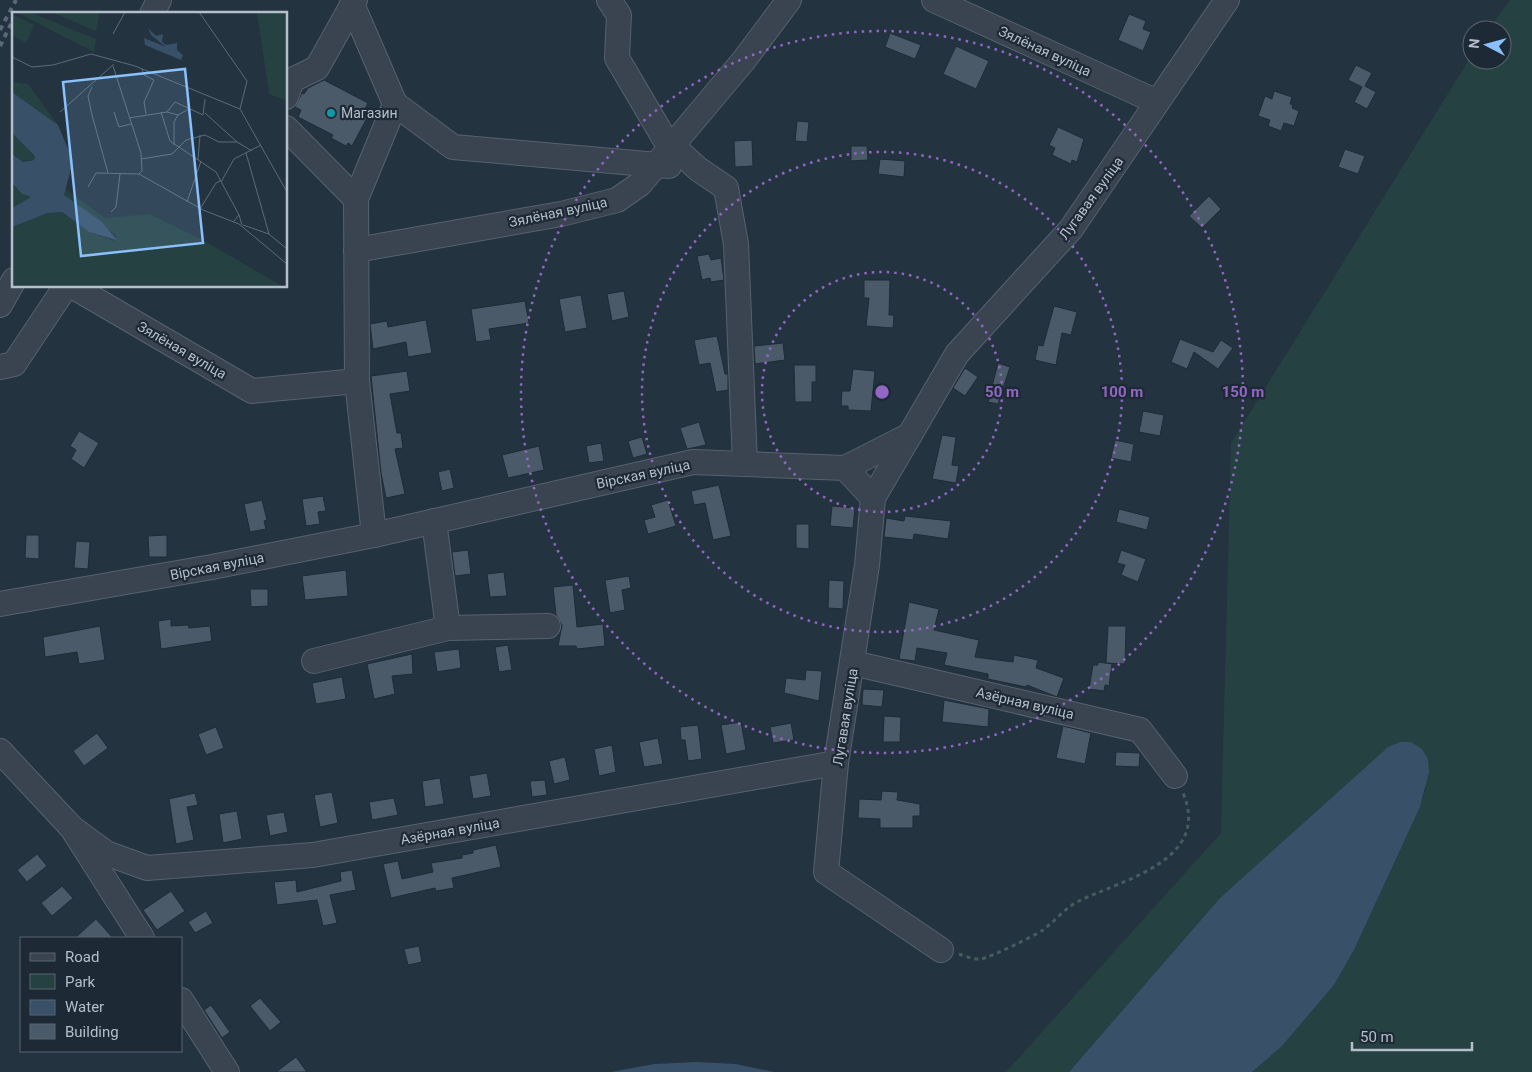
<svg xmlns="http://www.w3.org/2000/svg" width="1532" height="1072" font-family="Roboto,sans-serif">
<rect width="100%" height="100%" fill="#243340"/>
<!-- green -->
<path fill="#264141" d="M1510 0H1532V1072H1252L1282 1046 1334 985 1354 950 1420 807 1426 788 1400 742 1388 747 1220 898 1069 1072H1006L1221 833 1231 443 1472 55V60H1502V30H1488Z"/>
<!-- water -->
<g fill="#385068">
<path d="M1400 742H1411L1422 749 1428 759 1429 772 1420 807 1354 950 1334 985 1282 1046 1252 1072H1069L1220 898 1388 747Z"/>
<path d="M697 1062 736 1064 774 1072H611L654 1064Z"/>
</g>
<!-- building -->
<g fill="#4a5a69" stroke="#1f2b37">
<path d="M1129 14 1146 21 1143 29 1151 32 1143 51 1118 40Z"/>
<path d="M890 33 921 45 915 59 885 47Z"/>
<path d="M956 46 989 61 976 89 943 74Z"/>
<path d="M1356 65 1372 73 1365 86 1376 92 1367 109 1354 102 1362 87 1348 80Z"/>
<path d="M324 80 368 103 362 115 367 118 352 146 348 143 346 146 331 138 333 135 298 117 301 110 295 107 302 93 304 94 308 88Z"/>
<path d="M1274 91 1292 97 1290 104 1293 105 1292 108 1299 111 1294 126 1284 123 1281 131 1268 126 1270 120 1258 116 1265 96 1272 99Z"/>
<path d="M797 121 809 122 807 142 795 141Z"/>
<path d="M1058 127 1084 139 1077 162 1072 160 1071 164 1052 155 1055 148 1049 145Z"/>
<path d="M752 140 753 166 735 167 734 141Z"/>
<path d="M851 146H867L868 160 851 161Z"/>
<path d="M1345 149 1365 156 1358 174 1338 167Z"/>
<path d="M880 159 905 161 904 177 878 174Z"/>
<path d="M1209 196 1221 209 1202 228 1189 216Z"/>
<path d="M709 254 711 260 721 258 724 280 711 282 710 278 702 280 697 256Z"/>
<path d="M864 280H890L889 315H894L893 328 866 326 869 298H864Z"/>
<path d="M624 291 629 317 612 321 607 294Z"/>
<path d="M581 295 587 328 565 332 559 299Z"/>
<path d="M525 301 529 323 489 329 491 340 476 342 471 309Z"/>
<path d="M1054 306 1077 312 1071 335 1062 333 1056 365 1035 360 1038 345 1043 346Z"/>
<path d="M426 320 432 353 408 357 406 342 373 349 370 324 387 321 388 327Z"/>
<path d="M717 336 725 374H728V390L716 392 710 363 699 365 694 340Z"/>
<path d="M1180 339 1213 352 1221 340 1233 348 1218 369 1194 352 1187 369 1171 362Z"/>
<path d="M783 343 785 360 755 364 754 346Z"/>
<path d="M998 363 1010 367 998 404 988 402Z"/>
<path d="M794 365H816V382H812V402H795Z"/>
<path d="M965 368 978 377 965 396 953 388Z"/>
<path d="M853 369 875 371 871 411 848 410V406H841L842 391H850Z"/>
<path d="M407 371 410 391 390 394 397 433H401L403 448 395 449 405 494 386 498 381 473 371 376Z"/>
<path d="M1143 411 1164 415 1160 436 1139 432Z"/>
<path d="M699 422 706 445 687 449 680 428Z"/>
<path d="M79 431 99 443 84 468 71 459 76 450 70 446Z"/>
<path d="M942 435 956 437 952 465 959 466 956 483 932 479Z"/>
<path d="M642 437 647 454 633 458 628 441Z"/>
<path d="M1115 440 1134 444 1131 462 1111 458Z"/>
<path d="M601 443 604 461 589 463 586 446Z"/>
<path d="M539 446 544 470 508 478 502 455Z"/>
<path d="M450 469 454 488 442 491 438 472Z"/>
<path d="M719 485 731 536 713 540 705 503 694 505 691 491Z"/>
<path d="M323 496 326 511 318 512 320 524 306 526 302 499Z"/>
<path d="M262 500 267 520 264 521 266 529 250 532 244 504Z"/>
<path d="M668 500 676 526 648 534 644 520 655 517 651 505Z"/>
<path d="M832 506 855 508 853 528 830 526Z"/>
<path d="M1119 509 1150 517 1147 530 1116 522Z"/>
<path d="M905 516 951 521 948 539 914 534 913 540 884 537 886 518 904 521Z"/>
<path d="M796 524H809V549L796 548Z"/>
<path d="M26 535H39V559L25 558Z"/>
<path d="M167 535V557H149L148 536Z"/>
<path d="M76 541 90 542 88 569 74 568Z"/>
<path d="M468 550 471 574 455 576 452 552Z"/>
<path d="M1121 550 1146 559 1138 582 1121 575 1125 565 1117 563Z"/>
<path d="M346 570 348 596 305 600 302 576Z"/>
<path d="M504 572 507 596 490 597 487 574Z"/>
<path d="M629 576 631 588 622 590 625 610 610 613 605 580Z"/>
<path d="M829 580 844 581 843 609 828 608Z"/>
<path d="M573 585 577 627 603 624 605 646 577 649 576 646H558L562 625 556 615 553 587Z"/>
<path d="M250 589H268V606L251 607Z"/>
<path d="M909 602 939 609 934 630 979 640 975 657 1013 662 1014 655 1038 660 1036 668 1064 678 1057 697 1027 685 1026 687 988 679V674L944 665 947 653 917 648 915 661 899 659Z"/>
<path d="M171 619V626L188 625 189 628 210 626 212 641 161 649 158 621Z"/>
<path d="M100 626 105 660 79 664 77 652 45 657 43 637Z"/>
<path d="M1108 626H1126L1125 664 1106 663Z"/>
<path d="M508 645 512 670 499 672 495 647Z"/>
<path d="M459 649 461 668 437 672 434 652Z"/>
<path d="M412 654 413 674 392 676 395 694 374 699 367 664Z"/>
<path d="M1098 662 1112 664 1109 686 1105 685 1104 691 1089 689 1093 665H1098Z"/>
<path d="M806 670 822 671 819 701 784 693 786 678 805 680Z"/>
<path d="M342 677 346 699 316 704 312 683Z"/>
<path d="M863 689 884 690 882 707 862 705Z"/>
<path d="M944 700 989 709 988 727 942 722Z"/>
<path d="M884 716 901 717 900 742H883Z"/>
<path d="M741 722 746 750 726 754 721 725Z"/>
<path d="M791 723 794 740 773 743 770 727Z"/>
<path d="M698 725 702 759 688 761 685 740H681L680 727Z"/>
<path d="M1063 726 1091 733 1085 764 1056 758Z"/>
<path d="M216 727 224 748 206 755 198 734Z"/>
<path d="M97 733 108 748 84 766 73 751Z"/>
<path d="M658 738 663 764 644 767 639 742Z"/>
<path d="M612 745 616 772 599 776 594 749Z"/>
<path d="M1116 752 1140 753 1139 767 1115 766Z"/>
<path d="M565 757 570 780 554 784 549 761Z"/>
<path d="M487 773 491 796 473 799 469 776Z"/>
<path d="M440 778 444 804 425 807 422 781Z"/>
<path d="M545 780 547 795 532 797 530 781Z"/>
<path d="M882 791 898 792 897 800 920 804V816H913V828H880V819L858 818 859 799 881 800Z"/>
<path d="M332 792 338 823 320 827 314 795Z"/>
<path d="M195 793 198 805 187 807 194 840 176 844 169 799Z"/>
<path d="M394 798 398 815 372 820 369 802Z"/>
<path d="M237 811 242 839 223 843 219 814Z"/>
<path d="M284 812 288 832 270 836 266 815Z"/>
<path d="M496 845 501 867 452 878 454 888 436 891 435 888 391 898 383 864 398 861 402 879 433 872 431 863 462 858V855L473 853V850Z"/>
<path d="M37 854 47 866 27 882 17 870Z"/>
<path d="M352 870 356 890 330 895 337 923 323 926 317 900 277 905 274 882 296 880 297 892 341 881 340 872Z"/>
<path d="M62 886 73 898 52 916 41 903Z"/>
<path d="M171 891 185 911 157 930 143 910Z"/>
<path d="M206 911 213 923 195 933 188 922Z"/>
<path d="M96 919 113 938H75Z"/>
<path d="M419 946 422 962 408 965 404 949Z"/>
<path d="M260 998 281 1022 270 1031 250 1006Z"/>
<path d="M211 1005 230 1032 222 1038 204 1010Z"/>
<path d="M296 1057 307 1072H276Z"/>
</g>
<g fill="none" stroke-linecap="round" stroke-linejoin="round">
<defs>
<g id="minor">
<path d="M609 0 619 15 617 58 664 138 698 169 726 188 736 244 745 464"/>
<path d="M934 0 1157 102"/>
<path d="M352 4 395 104 356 199 357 381 374 535"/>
<path d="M152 14 159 0"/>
<path d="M286 97 292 80 317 68 355 0"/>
<path d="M395 104 453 147 669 166"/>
<path d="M286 128 356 199"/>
<path d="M356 250 561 214 617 200 640 184 744 60 789 0"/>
<path d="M72 286 252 391 357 381"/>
<path d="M0 305 14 280"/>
<path d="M0 367 14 364 66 286"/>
<path d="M845 468 910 435"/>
<path d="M0 604 212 567 374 535 693 462 845 468 873 498"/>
<path d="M448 628 548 626"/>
<path d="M314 661 448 628 434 521"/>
<path d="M853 663 1140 730 1175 776"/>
<path d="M0 751 72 828 142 938"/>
<path d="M72 828 106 853 147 868 313 855 836 763"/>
<path d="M941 950 826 872 836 763 867 565 873 498 957 354 1071 229 1227 0"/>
<path d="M181 1000 227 1072"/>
</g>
</defs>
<!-- minor casing -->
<use href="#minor" stroke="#56626e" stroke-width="26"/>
<!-- path -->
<path stroke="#455d5e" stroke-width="3" stroke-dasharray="4 4" stroke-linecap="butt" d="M959 954C965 956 975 960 981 959 991 957 1034 936 1043 930 1055 921 1065 908 1079 901 1121 880 1212 861 1183 793"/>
<!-- minor -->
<use href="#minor" stroke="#394450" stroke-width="24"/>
<!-- rail -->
<g stroke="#5a6977" stroke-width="4" stroke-dasharray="5 5" stroke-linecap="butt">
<path d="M0 30 16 0"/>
<path d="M0 46 11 24"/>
</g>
</g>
<!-- distance rings -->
<g fill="none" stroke="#9267c4" stroke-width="2.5" stroke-dasharray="2.5 5">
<circle cx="882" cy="392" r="120"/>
<circle cx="882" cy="392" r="240"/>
<circle cx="882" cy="392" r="361"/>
</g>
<!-- markers -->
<circle fill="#0f9aa8" stroke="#1d2935" stroke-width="2" cx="331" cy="113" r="5"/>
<g text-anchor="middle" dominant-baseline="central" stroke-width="4.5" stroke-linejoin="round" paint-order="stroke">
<!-- street labels -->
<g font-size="14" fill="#b5bfcb" stroke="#1d2935">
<text transform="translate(1045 51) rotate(25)">Зялёная вуліца</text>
<text transform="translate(1091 198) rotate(-54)">Лугавая вуліца</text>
<text transform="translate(558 212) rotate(-12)">Зялёная вуліца</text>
<text transform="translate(182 350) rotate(30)">Зялёная вуліца</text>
<text transform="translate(643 474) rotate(-12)">Вірская вуліца</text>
<text transform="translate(217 566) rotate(-11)">Вірская вуліца</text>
<text transform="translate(1025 703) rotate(13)">Азёрная вуліца</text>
<text transform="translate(845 717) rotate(-81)">Лугавая вуліца</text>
<text transform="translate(450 831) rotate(-10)">Азёрная вуліца</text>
</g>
<!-- poi labels -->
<g font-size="14" fill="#b5bfcb" stroke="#1d2935" text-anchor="start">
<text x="341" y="113">Магазин</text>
</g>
</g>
<!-- overview -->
<g transform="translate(12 12)">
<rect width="275" height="275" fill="#243340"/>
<path d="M4 0H17L84 27 82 40ZM39 0H88L84 19ZM245 0H275V89L257 82ZM0 2 22 13 14 31 0 23ZM0 70 16 72 46 113 0 80ZM0 121 23 141 22 148 8 149 0 142ZM0 171 10 182 19 185 0 196ZM52 176 93 206 137 202 187 226 272 275H0V215L36 201 50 200 77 220 102 229 105 224 53 185Z" fill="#264141"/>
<path d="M136 16 144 24 151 22 150 30 154 33 165 31V38L171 43 169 48 133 33 132 26 154 35 139 23ZM0 80 46 113 61 149 52 183 89 209 105 228 77 220 50 200 36 201 0 215V196L19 185 10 182 0 171V142L11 150 22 148 23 144 0 121Z" fill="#385068"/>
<path fill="none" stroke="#5e6b78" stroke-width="1" d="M187 0 235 69 228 97M101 22 113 0M0 45 20 55 41 53 79 42 123 54 228 97M101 54 129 141 130 159 127 162M130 57 132 63 142 68 132 90 134 102M80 75 76 84 80 103 96 161M228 97 275 180M48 100 102 52M102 100 107 115 119 112M149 100 158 129 204 160 227 203M155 100 163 90 191 103 193 87M193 101 225 130M117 106 155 100 166 103 177 97M162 133V110L166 103M234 141 257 222 275 237M129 147 160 142 174 128 193 123 207 130H225L240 139M186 148 188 123M209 170 222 147 249 133M76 175 84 161 127 162 191 198 227 212 275 252M175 190 189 149M188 197 204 171 208 169M99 200 104 195 108 162M221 210 227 203 230 213M231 213 257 222"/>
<path fill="#8ac0fb" fill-opacity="0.15" stroke="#8ac0fb" stroke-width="2.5" d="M173 57 191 231 69 244 51 70Z"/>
<rect width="275" height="275" fill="none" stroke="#b5bfcb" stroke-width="2.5"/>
</g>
<circle cx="882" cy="392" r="8" fill="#9267c4" stroke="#1d2935" stroke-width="2.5"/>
<g font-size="15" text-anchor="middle" font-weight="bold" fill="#9267c4" stroke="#1d2935" stroke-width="4.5" stroke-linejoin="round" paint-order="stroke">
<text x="1002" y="397">50 m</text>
<text x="1122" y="397">100 m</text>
<text x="1243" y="397">150 m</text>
</g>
<!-- legend -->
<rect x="20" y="937" width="162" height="115" fill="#1d2935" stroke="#5a6571"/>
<rect x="30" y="953" width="25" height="8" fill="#394450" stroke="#5a6571"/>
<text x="65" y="962" font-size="15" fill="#b5bfcb">Road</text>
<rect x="30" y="974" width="25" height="15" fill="#264141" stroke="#5a6571"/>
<text x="65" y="987" font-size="15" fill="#b5bfcb">Park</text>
<rect x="30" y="1000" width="25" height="15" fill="#385068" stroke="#5a6571"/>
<text x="65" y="1012" font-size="15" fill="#b5bfcb">Water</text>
<rect x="30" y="1024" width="25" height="15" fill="#4a5a69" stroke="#5a6571"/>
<text x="65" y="1037" font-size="15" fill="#b5bfcb">Building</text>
<!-- north arrow -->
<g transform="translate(1487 45) rotate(276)"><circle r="24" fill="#1d2935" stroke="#5a6571"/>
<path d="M0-4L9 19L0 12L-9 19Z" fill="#8ac0fb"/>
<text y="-8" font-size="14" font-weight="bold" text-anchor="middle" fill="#b5bfcb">N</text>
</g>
<!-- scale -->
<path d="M1352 1042v8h120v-8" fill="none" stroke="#b5bfcb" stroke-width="2.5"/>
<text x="1360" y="1042" font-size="15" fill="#b5bfcb" stroke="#1d2935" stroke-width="4" paint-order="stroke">50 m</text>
</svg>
